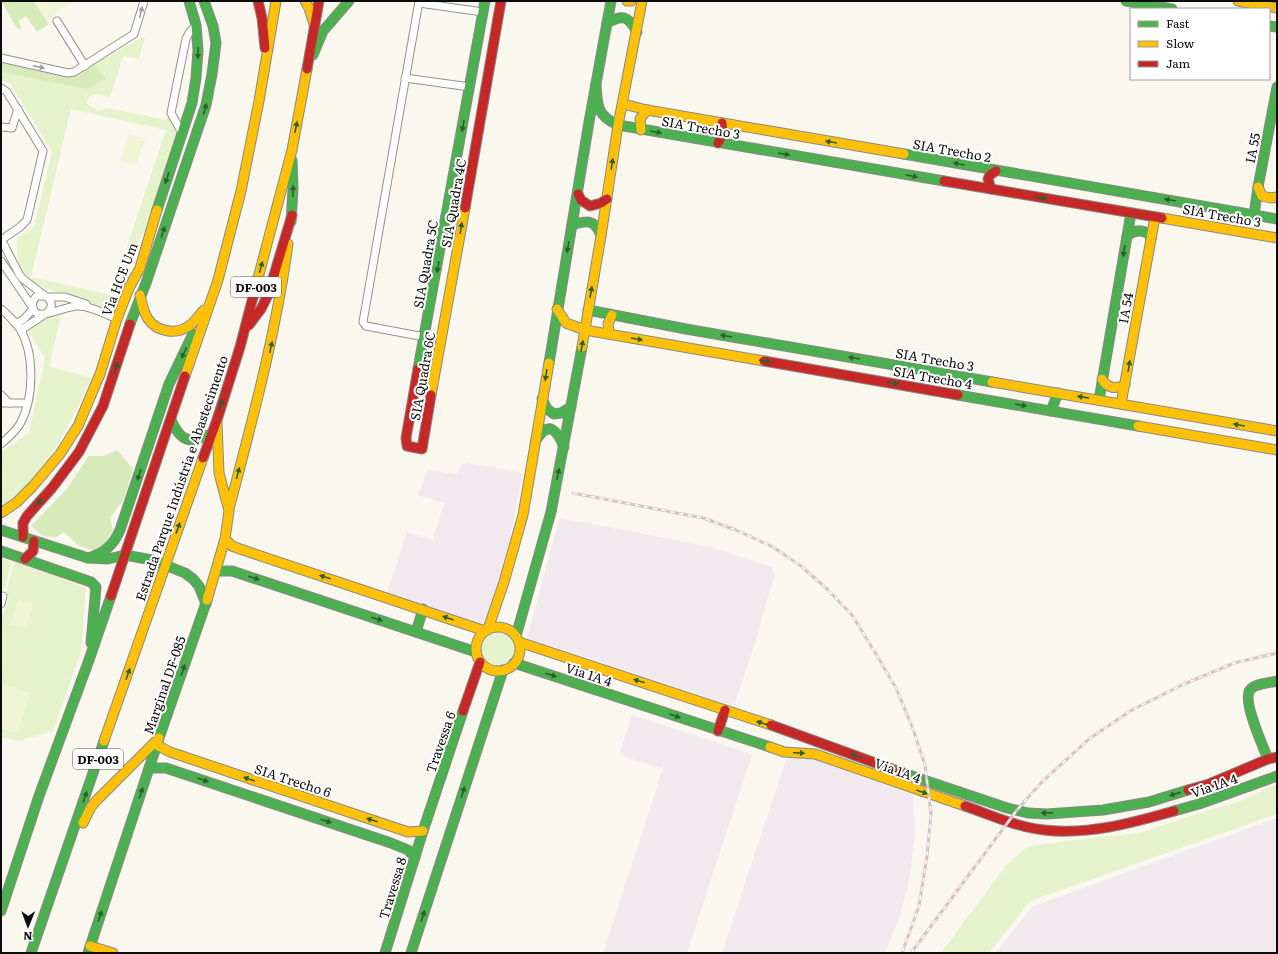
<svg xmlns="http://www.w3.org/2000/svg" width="1278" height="954" viewBox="0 0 1278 954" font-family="Literata,serif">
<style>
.industrial{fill:#f1e9ed}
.green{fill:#e6f2cc;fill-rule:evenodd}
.forest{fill:#d7eab9}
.pitch{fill:#f0f5d6}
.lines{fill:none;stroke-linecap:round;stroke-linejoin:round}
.street-casing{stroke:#93928e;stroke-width:9}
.fast-casing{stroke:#8a8885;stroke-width:11}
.slow-casing{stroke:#8a8885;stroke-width:11}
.jam-casing{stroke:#8a8885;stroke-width:11}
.street{stroke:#fefefd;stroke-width:7}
.fast{stroke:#4caf50;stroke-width:9}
.slow{stroke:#ffc107;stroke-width:9}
.jam{stroke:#c62828;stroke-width:9}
.rail-casing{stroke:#d9c2c4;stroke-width:3}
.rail{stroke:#fff;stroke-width:1.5;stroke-dasharray:4.5;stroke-linecap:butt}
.oneway{fill:#9d9d9d}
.oneway2{fill:#2c5e2e}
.labels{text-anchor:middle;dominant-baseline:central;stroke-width:4;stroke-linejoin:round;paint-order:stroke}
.shield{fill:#fff;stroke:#555;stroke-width:1}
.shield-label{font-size:12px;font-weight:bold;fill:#0c0c0c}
.street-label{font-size:13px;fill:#0c0c0c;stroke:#fff}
</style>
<rect width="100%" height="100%" fill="#faf7ef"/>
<!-- industrial -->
<g class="industrial">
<path d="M 468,463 L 519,472 L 522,475 L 514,519 L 506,556 L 488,620 L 485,623 L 480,624 L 387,593 L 407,532 L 433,540 L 444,503 L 418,495 L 428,470 L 457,474 L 462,465 Z"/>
<path d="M 561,518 L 710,547 L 772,567 L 774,576 L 753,649 L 734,706 L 527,638 L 559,520 Z"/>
<path d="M 632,715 L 752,754 L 687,953 L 603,953 L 663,769 L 619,755 Z"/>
<path d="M 802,755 L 913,795 L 915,831 L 910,876 L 900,916 L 885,953 L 722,953 L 786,760 Z"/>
<path d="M 1277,818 L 1277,953 L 995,953 L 1033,906 Z"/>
</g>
<!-- green -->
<g class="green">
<path d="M 145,36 L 139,59 L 123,56 L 110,97 L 100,94 L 91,95 L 87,100 C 87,109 94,106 98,111 L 108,108 L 166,120 L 168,116 L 175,126 L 177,137 L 146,231 L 138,241 L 130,264 L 130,281 L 116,312 L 32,283 C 16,270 18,258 17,238 L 34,227 L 52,152 L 10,83 L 1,81 L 1,56 L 73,76 ZM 71,109 L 166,130 L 111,295 L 31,277 Z"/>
<path d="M 47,316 L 61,316 L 49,367 L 92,378 C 68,426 47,476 1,506 L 1,452 L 29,433 L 45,358 L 25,327 Z"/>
<path d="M 1,557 L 12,562 L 4,590 L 1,588 Z"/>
<path d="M 14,562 L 51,574 L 86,588 L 81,652 L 53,731 L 19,741 L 1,737 L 1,620 L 9,597 L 5,595 Z"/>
<circle cx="498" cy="648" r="18"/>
<path d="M 1277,784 L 1277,814 L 1030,901 L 989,953 L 941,953 L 1005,867 L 1021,852 L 1030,846 L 1090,838 L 1140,833 L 1212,809 L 1236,803 Z"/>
</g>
<!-- forest -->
<g class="forest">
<path d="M 1,1 L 7,1 L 8,3 L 9,2 L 9,1 L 34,1 L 49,24 L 37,32 L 26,16 L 18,21 L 22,28 L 18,30 Z"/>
<path d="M 1,59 L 73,77 L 95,65 L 106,79 L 86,89 L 6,73 L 1,71 Z"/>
<path d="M 117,450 L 133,469 L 124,499 L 110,518 L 113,531 L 104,544 L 96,551 L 79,546 L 64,532 L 55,538 L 42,535 L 31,526 L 66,490 L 89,456 L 104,456 Z"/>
</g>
<!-- pitch -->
<g class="pitch">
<path d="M 45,1 L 72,1 L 73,2 L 47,19 L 38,5 Z"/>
<path d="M 128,134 L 145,138 L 136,166 L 120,161 Z"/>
<path d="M 18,600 L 33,605 L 26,629 L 11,624 Z"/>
<path d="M 1,684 L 30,693 L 18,733 L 1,728 Z"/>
</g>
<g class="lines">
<!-- street casing -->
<g class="street-casing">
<g id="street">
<path d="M 419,1 L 363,322 L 366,326 L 425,337"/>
<path d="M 419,3 L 483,12"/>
<path d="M 57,21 L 85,66"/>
<path d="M 1,58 L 68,73 L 74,72 L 134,34 L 144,1"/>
<path d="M 405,78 L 470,87"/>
<path d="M 1,88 L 7,92 L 10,97 L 43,151 L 27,220 L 20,227 L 1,240"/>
<path d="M 1,127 L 12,128 L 18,109"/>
<path d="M 182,133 L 171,113 L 186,39 L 189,33 L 196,25"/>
<path d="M 1,239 L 19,274 L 23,279 L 45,296"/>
<path d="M 1,261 L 33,308"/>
<path d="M 48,297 L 65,297 L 86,304"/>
<path d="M 1,309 C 8,315 15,322 20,329 C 35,354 34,399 20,424 C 15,432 8,438 1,444"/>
<path d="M 47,313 C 53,307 53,300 45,296 L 37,296 C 31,301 30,311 39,314 C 45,316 68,306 78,306 C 91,306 105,314 117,319"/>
<path d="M 16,324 L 24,319 L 33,309"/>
<path d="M 21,330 L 45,314"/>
<path d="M 1,395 L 9,403"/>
<path d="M 1,403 L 27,403"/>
<path d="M 1,604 L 3,596"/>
</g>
</g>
<!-- fast casing -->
<g class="fast-casing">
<g id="fast">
<path d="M 1126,1 L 1172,9"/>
<path d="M 607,23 C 623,14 628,16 637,32"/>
<path d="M 1269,26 L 1277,27"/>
<path d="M 313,55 L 323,31 L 349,1"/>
<path d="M 596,84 C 597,105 597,116 618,125 L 944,181"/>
<path d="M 904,154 L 1277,219"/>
<path d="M 157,210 L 192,103 L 196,78 L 198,50 L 196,25 L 189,1"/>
<path d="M 1254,215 L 1258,187 L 1277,87"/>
<path d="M 291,222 L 293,189 L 292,160"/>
<path d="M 572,225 C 587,220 595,219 601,236"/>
<path d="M 1127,236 C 1134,230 1141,229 1149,234 L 1151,239"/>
<path d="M 588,310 L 686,329 L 992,382"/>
<path d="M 130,324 L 146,283 L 206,105 L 212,74 L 216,43 L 213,26 L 204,1"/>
<path d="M 549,363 L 589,122 L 611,1"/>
<path d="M 418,369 L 485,1"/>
<path d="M 958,395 L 1138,426"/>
<path d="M 542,399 L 547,409 L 554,414 L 561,413 L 571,407"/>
<path d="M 1099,400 L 1131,213"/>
<path d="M 1051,411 L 1058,393"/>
<path d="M 171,420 C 181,442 189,444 211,434"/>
<path d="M 536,440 C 549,420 557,430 564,447"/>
<path d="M 1,530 L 88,558 L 108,559 L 125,555 L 152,560 L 185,573 L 193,579 L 199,586 L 206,604"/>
<path d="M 1,551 L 91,582 L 96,587 L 91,643"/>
<path d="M 88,558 C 104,553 113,546 120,530 L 169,384 L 193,334"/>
<path d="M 216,571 L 232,571 L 476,652"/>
<path d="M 416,632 L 423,609"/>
<path d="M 516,636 L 551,512 L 582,347"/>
<path d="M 514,663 L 770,747"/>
<path d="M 1268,759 C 1263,746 1242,701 1250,690 C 1255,683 1270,683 1277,681"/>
<path d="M 149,768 L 166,768 L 391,843 L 408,850 L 415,857"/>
<path d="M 903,773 L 1007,808 L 1028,813 L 1047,814 L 1103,810 L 1149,802 L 1188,790"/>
<path d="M 1174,811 L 1199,804 L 1277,776"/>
<path d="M 1,911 L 39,796 L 89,660 L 111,596"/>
<path d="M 31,953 L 104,741"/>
<path d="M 88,953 L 159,738 L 207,600"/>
<path d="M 385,953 L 423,831 L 463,711"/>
<path d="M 411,953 L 503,670"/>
</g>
</g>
<!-- slow casing -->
<g class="slow-casing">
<g id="slow">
<path d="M 305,1 L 309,8 L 314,24"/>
<path d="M 627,1 L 631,1"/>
<path d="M 1238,1 L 1277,8"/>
<path d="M 623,104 L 647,110 L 904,154"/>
<path d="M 641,130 L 640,119 L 647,110"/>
<path d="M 1258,187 L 1262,196 L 1271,198 L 1277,197"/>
<path d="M 1162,218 L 1277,238"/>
<path d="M 140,295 C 142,303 143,312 148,319 C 157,332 176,335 189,326 C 195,322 199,315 204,310"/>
<path d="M 253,297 L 292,150 L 307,69"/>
<path d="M 557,309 L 566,323 L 585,330 L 764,361"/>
<path d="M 609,334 L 608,324 L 612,315"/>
<path d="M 582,347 L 601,236 L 618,125 L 642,1"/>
<path d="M 185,376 L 218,280 L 241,191 L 259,101 L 276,1"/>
<path d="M 1102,379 C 1107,389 1116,389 1125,385"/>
<path d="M 992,382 L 1277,431"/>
<path d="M 431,395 L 465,208"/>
<path d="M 1121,404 L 1155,217"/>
<path d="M 1138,426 L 1277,450"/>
<path d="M 229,509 C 252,421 276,334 288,244"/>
<path d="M 1,513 L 17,502 L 33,486 L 60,454 L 78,426 L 100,374 L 117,319 L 129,288 L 140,268 L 157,210"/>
<path d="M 225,539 L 232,546 L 240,549 L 485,631"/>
<path d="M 207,600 L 225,539 L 229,511 L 219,473 L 217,423"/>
<circle cx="498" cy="649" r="22"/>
<path d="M 488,629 L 504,582 L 523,515 L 549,363"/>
<path d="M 519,642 L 771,725"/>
<path d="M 104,741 L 203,458"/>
<path d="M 157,745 L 170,752 L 408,832 L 423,831"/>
<path d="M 770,747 L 784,752 L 815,754 L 965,806"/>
<path d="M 83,823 L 91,807 L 97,800 L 159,738"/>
<path d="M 90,946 L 113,953"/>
</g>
</g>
<!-- jam casing -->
<g class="jam-casing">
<g id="jam">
<path d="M 258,1 L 262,18 L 265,48"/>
<path d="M 307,69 L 319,1"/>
<path d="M 718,143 L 723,134 L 722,123"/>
<path d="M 944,181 L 1162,218"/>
<path d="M 991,189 L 988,179 L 990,175 L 996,171"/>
<path d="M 578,194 L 581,200 L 590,206 L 601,203 L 607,199"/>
<path d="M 465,208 L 501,1"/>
<path d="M 249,325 L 261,309 L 268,295 L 292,215"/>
<path d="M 764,361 L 958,395"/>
<path d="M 418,369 L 406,438 L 407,446 L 422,449 L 431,395"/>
<path d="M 203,458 L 217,420 L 240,347 L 253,297"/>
<path d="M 23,537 L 23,523 L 27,516 L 52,488 L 79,452 L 103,406 L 130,324"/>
<path d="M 25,559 L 33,551 L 34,541"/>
<path d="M 111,596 L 185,376"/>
<path d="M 463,711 L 480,662"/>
<path d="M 771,725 L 903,773"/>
<path d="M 718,731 L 725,710"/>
<path d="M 1188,790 L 1209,784 L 1268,759 L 1277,757"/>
<path d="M 965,806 C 990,815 1017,827 1044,830 C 1089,835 1132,823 1174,811"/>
</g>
</g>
<!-- street -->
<use href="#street" class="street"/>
<!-- fast -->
<use href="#fast" class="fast"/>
<!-- slow -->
<use href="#slow" class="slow"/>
<!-- jam -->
<use href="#jam" class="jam"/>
<!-- rail casing -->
<g class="rail-casing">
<g id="rail">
<path d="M 573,493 L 703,518 L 736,530 L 773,547 L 801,566 L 826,588 L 852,615 L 876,654 L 896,688 L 913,729 L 925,765 L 931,814 L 927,856 L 919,906 L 902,953"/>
<path d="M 911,953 L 1017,810 L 1042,782 L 1089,739 L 1132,710 L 1182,685 L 1234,663 L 1277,653"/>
</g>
</g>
<!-- rail -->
<use href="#rail" class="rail"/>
</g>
<!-- one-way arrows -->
<defs><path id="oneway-solid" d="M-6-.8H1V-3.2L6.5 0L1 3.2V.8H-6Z"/></defs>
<g class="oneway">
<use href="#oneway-solid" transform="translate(141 12) rotate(-76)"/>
<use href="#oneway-solid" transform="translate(39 67) rotate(13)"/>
</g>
<g class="oneway2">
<use href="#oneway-solid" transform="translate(198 53) rotate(91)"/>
<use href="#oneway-solid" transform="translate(205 109) rotate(-75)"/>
<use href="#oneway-solid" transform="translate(463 126) rotate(100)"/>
<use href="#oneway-solid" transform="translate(296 127) rotate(-79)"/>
<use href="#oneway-solid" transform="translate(656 132) rotate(10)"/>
<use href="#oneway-solid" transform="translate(831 142) rotate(-170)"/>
<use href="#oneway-solid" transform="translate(784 154) rotate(10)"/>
<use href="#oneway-solid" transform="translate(612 164) rotate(-81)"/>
<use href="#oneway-solid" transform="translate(959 164) rotate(-170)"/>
<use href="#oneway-solid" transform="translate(912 176) rotate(10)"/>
<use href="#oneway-solid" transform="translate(167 178) rotate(108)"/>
<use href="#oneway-solid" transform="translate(293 191) rotate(-88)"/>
<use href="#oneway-solid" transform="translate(1041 198) rotate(10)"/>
<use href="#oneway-solid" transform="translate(1170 200) rotate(-170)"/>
<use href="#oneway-solid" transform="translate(461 228) rotate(-81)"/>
<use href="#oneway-solid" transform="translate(163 232) rotate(-71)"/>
<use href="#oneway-solid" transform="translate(568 247) rotate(100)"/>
<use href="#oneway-solid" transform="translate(1124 251) rotate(100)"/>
<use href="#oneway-solid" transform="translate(261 267) rotate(-75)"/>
<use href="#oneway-solid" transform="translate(438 267) rotate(100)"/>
<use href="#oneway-solid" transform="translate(591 292) rotate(-80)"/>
<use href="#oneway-solid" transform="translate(726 336) rotate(-170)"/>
<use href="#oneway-solid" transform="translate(637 339) rotate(10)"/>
<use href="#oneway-solid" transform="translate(582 346) rotate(-80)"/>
<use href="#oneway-solid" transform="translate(271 347) rotate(-78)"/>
<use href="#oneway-solid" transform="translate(184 353) rotate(115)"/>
<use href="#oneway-solid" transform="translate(854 358) rotate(-170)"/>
<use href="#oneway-solid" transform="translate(765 361) rotate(10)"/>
<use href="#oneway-solid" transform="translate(1129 366) rotate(-81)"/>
<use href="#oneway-solid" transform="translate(116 368) rotate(-73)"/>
<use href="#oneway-solid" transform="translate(546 375) rotate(99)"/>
<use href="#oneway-solid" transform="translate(893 383) rotate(10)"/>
<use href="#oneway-solid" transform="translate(1083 397) rotate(-171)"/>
<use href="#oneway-solid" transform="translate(221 405) rotate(-72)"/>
<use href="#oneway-solid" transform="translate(1021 405) rotate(10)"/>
<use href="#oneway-solid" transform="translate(1239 425) rotate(-170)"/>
<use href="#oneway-solid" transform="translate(238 473) rotate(-76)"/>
<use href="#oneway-solid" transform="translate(558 474) rotate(-79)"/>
<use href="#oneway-solid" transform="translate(139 475) rotate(108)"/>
<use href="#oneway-solid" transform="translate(38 503) rotate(-48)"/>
<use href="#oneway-solid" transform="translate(178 528) rotate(-71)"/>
<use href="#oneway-solid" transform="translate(325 577) rotate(-162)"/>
<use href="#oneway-solid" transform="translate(254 578) rotate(18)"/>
<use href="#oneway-solid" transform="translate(448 618) rotate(-161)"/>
<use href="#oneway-solid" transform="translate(377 619) rotate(18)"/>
<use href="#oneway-solid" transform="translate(183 670) rotate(-71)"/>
<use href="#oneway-solid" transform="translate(128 674) rotate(-71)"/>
<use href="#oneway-solid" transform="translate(551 675) rotate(18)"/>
<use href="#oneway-solid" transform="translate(639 681) rotate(-162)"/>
<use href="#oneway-solid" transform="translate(675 716) rotate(19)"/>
<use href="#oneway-solid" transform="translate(762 723) rotate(-161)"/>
<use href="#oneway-solid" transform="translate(799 753) rotate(3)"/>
<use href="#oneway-solid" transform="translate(856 756) rotate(-160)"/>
<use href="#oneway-solid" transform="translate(249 779) rotate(-161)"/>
<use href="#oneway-solid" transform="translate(203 780) rotate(19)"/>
<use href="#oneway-solid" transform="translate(463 792) rotate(-72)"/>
<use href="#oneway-solid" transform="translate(922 792) rotate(20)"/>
<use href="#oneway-solid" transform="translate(141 793) rotate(-72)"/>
<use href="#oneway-solid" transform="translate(1175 794) rotate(162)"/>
<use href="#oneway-solid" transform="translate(85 797) rotate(-71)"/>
<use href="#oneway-solid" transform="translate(1047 813) rotate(179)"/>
<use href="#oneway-solid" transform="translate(372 820) rotate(-162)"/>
<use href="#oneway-solid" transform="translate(326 821) rotate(18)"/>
<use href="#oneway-solid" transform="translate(100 916) rotate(-72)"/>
<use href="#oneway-solid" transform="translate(423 916) rotate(-72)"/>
</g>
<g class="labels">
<!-- shield labels -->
<g class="shield">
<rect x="231" y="277" width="50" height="20" rx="3"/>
<rect x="73" y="749" width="50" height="20" rx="3"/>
</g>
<g class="shield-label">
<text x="256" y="287">DF-003</text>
<text x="98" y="759">DF-003</text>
</g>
<!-- street labels -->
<g class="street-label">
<text transform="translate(701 127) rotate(10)">SIA Trecho 3</text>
<text transform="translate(1252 148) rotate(-79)">IA 55</text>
<text transform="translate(952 150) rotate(10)">SIA Trecho 2</text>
<text transform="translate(453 203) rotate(-80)">SIA Quadra 4C</text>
<text transform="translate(1222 215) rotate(10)">SIA Trecho 3</text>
<text transform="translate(425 264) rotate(-80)">SIA Quadra 5C</text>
<text transform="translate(119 279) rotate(-69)">Via HCE Um</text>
<text transform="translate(1125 308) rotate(-80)">IA 54</text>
<text transform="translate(935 359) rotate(10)">SIA Trecho 3</text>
<text transform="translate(422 376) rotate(-80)">SIA Quadra 6C</text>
<text transform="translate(933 377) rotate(10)">SIA Trecho 4</text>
<text transform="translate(181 478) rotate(-71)">Estrada Parque Indústria e Abastecimento</text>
<text transform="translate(589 674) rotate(18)">Via 1A 4</text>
<text transform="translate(164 685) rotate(-71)">Marginal DF-085</text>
<text transform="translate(440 742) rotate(-71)">Travessa 6</text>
<text transform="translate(898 770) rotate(20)">Via 1A 4</text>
<text transform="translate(293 780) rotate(18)">SIA Trecho 6</text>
<text transform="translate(1214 785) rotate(-19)">Via 1A 4</text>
<text transform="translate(392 888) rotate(-73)">Travessa 8</text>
</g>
</g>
<!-- border -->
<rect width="1278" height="954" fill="none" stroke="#0c0c0c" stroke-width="4"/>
<!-- legend -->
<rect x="1130" y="8" width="140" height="72" fill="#ffffff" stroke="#9e9e9e"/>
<rect x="1138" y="21" width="20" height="6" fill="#4caf50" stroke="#9e9e9e"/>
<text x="1166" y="28" font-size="12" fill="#0c0c0c">Fast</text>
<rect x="1138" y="41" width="20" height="6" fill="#ffc107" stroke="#9e9e9e"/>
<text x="1166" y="48" font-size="12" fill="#0c0c0c">Slow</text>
<rect x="1138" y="61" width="20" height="6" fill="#c62828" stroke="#9e9e9e"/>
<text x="1166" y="68" font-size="12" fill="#0c0c0c">Jam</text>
<!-- north arrow -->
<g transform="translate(28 926) rotate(181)" stroke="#ffffff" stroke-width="3" paint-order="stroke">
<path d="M0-3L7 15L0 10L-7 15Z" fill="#0c0c0c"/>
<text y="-6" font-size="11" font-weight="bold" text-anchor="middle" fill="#0c0c0c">N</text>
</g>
</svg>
